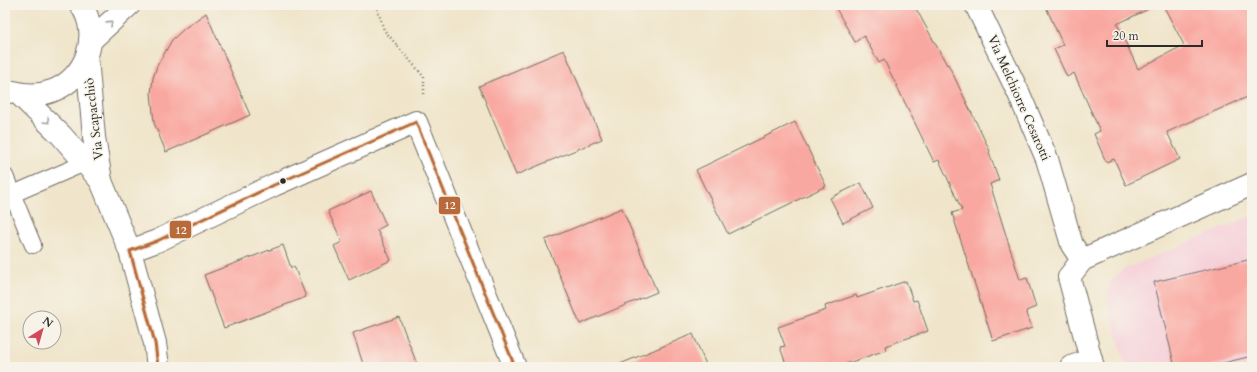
<svg xmlns="http://www.w3.org/2000/svg" width="1257" height="372" viewBox="0 0 1257 372" font-family="Cardo,serif">
<style>
.built{fill:#f6cfd9}
.building{fill:#f9a8a1}
.lines{fill:none;stroke-linecap:round;stroke-linejoin:round}
.service-casing{stroke:#706c63;stroke-width:18}
.minor-casing{stroke:#706c63;stroke-width:24}
.tertiary-casing{stroke:#706c63;stroke-width:24}
.path{stroke:#706c63;stroke-width:2.5;stroke-dasharray:1 3;stroke-linecap:butt}
.service{stroke:#fff;stroke-width:16}
.minor{stroke:#fff;stroke-width:22}
.tertiary{stroke:#fff;stroke-width:22}
.bus-1-casing{stroke:#f7f3e8;stroke-width:6}
.bus-1{stroke:#b86a3a;stroke-width:3}
.oneway{stroke:#a0a0a0}
.bus-dot{fill:#2b2b2b;stroke:#f7f3e8;stroke-width:1.5}
.labels{text-anchor:middle;dominant-baseline:central;stroke-width:3;stroke-linejoin:round;paint-order:stroke}
.street-label{font-size:13px;fill:#2b2b2b;stroke:#f7f3e8}
.line-badge{stroke:#f7f3e8;stroke-width:1.5}
.badge-label{font-size:11px;text-anchor:middle;font-weight:bold;fill:#fff}
</style>
<rect width="100%" height="100%" fill="#f7f3e8"/>
<filter id="ink" filterUnits="userSpaceOnUse"><feTurbulence type="fractalNoise" baseFrequency=".025" numOctaves="2"/><feDisplacementMap in="SourceGraphic" scale="8" xChannelSelector="R" yChannelSelector="G"/><feConvolveMatrix kernelMatrix="1 2 1 2 8 2 1 2 1" color-interpolation-filters="sRGB"/></filter>
<filter id="wash" filterUnits="userSpaceOnUse"><feTurbulence type="fractalNoise" baseFrequency=".012" numOctaves="4" result="noise"/><feDisplacementMap in="SourceGraphic" scale="16" xChannelSelector="R" yChannelSelector="G"/><feGaussianBlur stdDeviation="0.9" result="paint"/><feColorMatrix in="noise" values="0 0 0 0 0 0 0 0 0 0 0 0 0 0 0 0 0 1.4 0 .05"/><feComposite in="paint" operator="in"/></filter>
<g filter="url(#wash)">
<rect width="100%" height="100%" fill="#f0e5ca"/>
<!-- built -->
<path class="built" d="M 1252,216 L 1252,367 L 1126,367 L 1108,301 L 1109,289 L 1112,279 L 1124,269 Z"/>
<g id="blocks">
<!-- building -->
<g class="building">
<path d="M 834,5 L 914,5 L 947,65 L 948,64 L 990,151 L 989,152 L 999,180 L 990,184 L 1020,280 L 1027,278 L 1036,307 L 1026,311 L 1032,328 L 993,341 L 952,213 L 962,210 L 939,160 L 934,162 L 884,60 L 879,63 L 864,36 L 855,42 Z"/>
<path d="M 1045,5 L 1157,5 L 1117,24 L 1138,69 L 1184,45 L 1163,5 L 1252,5 L 1252,95 L 1167,132 L 1180,159 L 1126,185 L 1114,159 L 1106,162 L 1094,134 L 1100,131 L 1074,73 L 1067,77 L 1054,49 L 1063,45 Z"/>
<path d="M 206,13 L 250,115 L 166,152 L 154,123 L 151,93 L 153,78 L 157,66 L 172,40 L 185,28 Z"/>
<path d="M 564,50 L 602,139 L 516,175 L 479,86 Z"/>
<path d="M 795,122 L 826,186 L 728,234 L 696,170 Z"/>
<path d="M 861,183 L 873,208 L 843,223 L 830,198 Z"/>
<path d="M 371,191 L 386,225 L 377,230 L 391,260 L 349,280 L 334,246 L 342,242 L 328,211 Z"/>
<path d="M 622,208 L 657,292 L 580,324 L 545,240 Z"/>
<path d="M 283,245 L 291,268 L 294,266 L 306,297 L 224,328 L 204,275 Z"/>
<path d="M 1252,259 L 1252,356 L 1207,367 L 1175,367 L 1154,282 Z"/>
<path d="M 906,281 L 913,301 L 917,300 L 928,331 L 885,346 L 886,350 L 837,367 L 787,367 L 780,347 L 785,346 L 778,327 L 826,310 L 825,306 L 856,295 L 857,298 Z"/>
<path d="M 399,317 L 418,367 L 364,367 L 353,333 Z"/>
<path d="M 693,334 L 707,367 L 615,367 L 615,366 Z"/>
</g>
</g>
</g>
<g filter="url(#ink)">
<use href="#blocks" fill-opacity="0" stroke="#706c63" stroke-width="1"/>
<g class="lines">
<!-- service casing -->
<g class="service-casing">
<g id="service">
<path d="M 5,176 L 33,245"/>
<path d="M 13,194 L 94,159"/>
</g>
</g>
<!-- minor casing -->
<g class="minor-casing">
<g id="minor">
<path d="M 976,5 L 1019,94 L 1047,159 L 1072,245 L 1082,260"/>
<path d="M 130,251 L 157,241 L 274,185 L 416,122 L 515,367"/>
<path d="M 1071,367 L 1091,360"/>
<path d="M 1093,367 L 1069,277 L 1082,260 L 1252,184"/>
</g>
</g>
<!-- tertiary casing -->
<g class="tertiary-casing">
<g id="tertiary">
<path d="M 90,41 L 129,5"/>
<path d="M 87,58 L 94,137 L 101,181"/>
<path d="M 13,92 C 25,95 39,96 52,91 C 86,79 102,35 81,5"/>
<path d="M 19,94 L 61,135 L 101,181 L 130,251 L 155,343 L 158,367"/>
</g>
</g>
<!-- path -->
<path class="path" d="M 376,5 L 384,30 L 424,77 L 424,95"/>
<!-- service -->
<use href="#service" class="service"/>
<!-- minor -->
<use href="#minor" class="minor"/>
<!-- tertiary -->
<use href="#tertiary" class="tertiary"/>
<!-- bus-1 casing -->
<g class="bus-1-casing">
<path id="bus-1" d="M 158,367 L 155,343 L 130,251 L 157,241 L 274,185 L 416,122 L 515,367"/>
</g>
<!-- bus-1 -->
<use href="#bus-1" class="bus-1"/>
</g>
<!-- one-way arrows -->
<defs><path id="oneway-chevron" d="M-2-3.5L2.5 0L-2 3.5" fill="none" stroke-width="1.6" stroke-linecap="round" stroke-linejoin="round"/></defs>
<g class="oneway">
<use href="#oneway-chevron" transform="translate(110 23) rotate(-44)"/>
<use href="#oneway-chevron" transform="translate(47 121) rotate(45)"/>
</g>
</g>
<!-- markers -->
<circle class="bus-dot" cx="283" cy="181" r="3.5"/>
<g class="labels">
<!-- street labels -->
<g class="street-label">
<text transform="translate(1019 98) rotate(66)">Via Melchiorre Cesarotti</text>
<text transform="translate(94 119) rotate(-97)">Via Scapacchiò</text>
</g>
</g>
<g class="line-badge">
<rect x="438" y="196" width="23" height="19" rx="4" fill="#b86a3a"/>
<rect x="169" y="220" width="23" height="19" rx="4" fill="#b86a3a"/>
</g>
<g class="badge-label">
<text x="450" y="209">12</text>
<text x="181" y="234">12</text>
</g>
<!-- margin -->
<rect width="1257" height="372" fill="none" stroke="#f7f3e8" stroke-width="20"/>
<!-- north arrow -->
<g transform="translate(42 330) rotate(37)"><circle r="19" fill="#f7f3e8" stroke="#a5a39c"/>
<path d="M0-3L7 15L0 10L-7 15Z" fill="#d1495b"/>
<text y="-6" font-size="11" font-weight="bold" text-anchor="middle" fill="#2b2b2b">N</text>
</g>
<!-- scale -->
<path d="M1107 40v6h95v-6" fill="none" stroke="#2b2b2b" stroke-width="2"/>
<text x="1113" y="40" font-size="12" fill="#2b2b2b" stroke="#f7f3e8" stroke-width="3" paint-order="stroke">20 m</text>
</svg>
